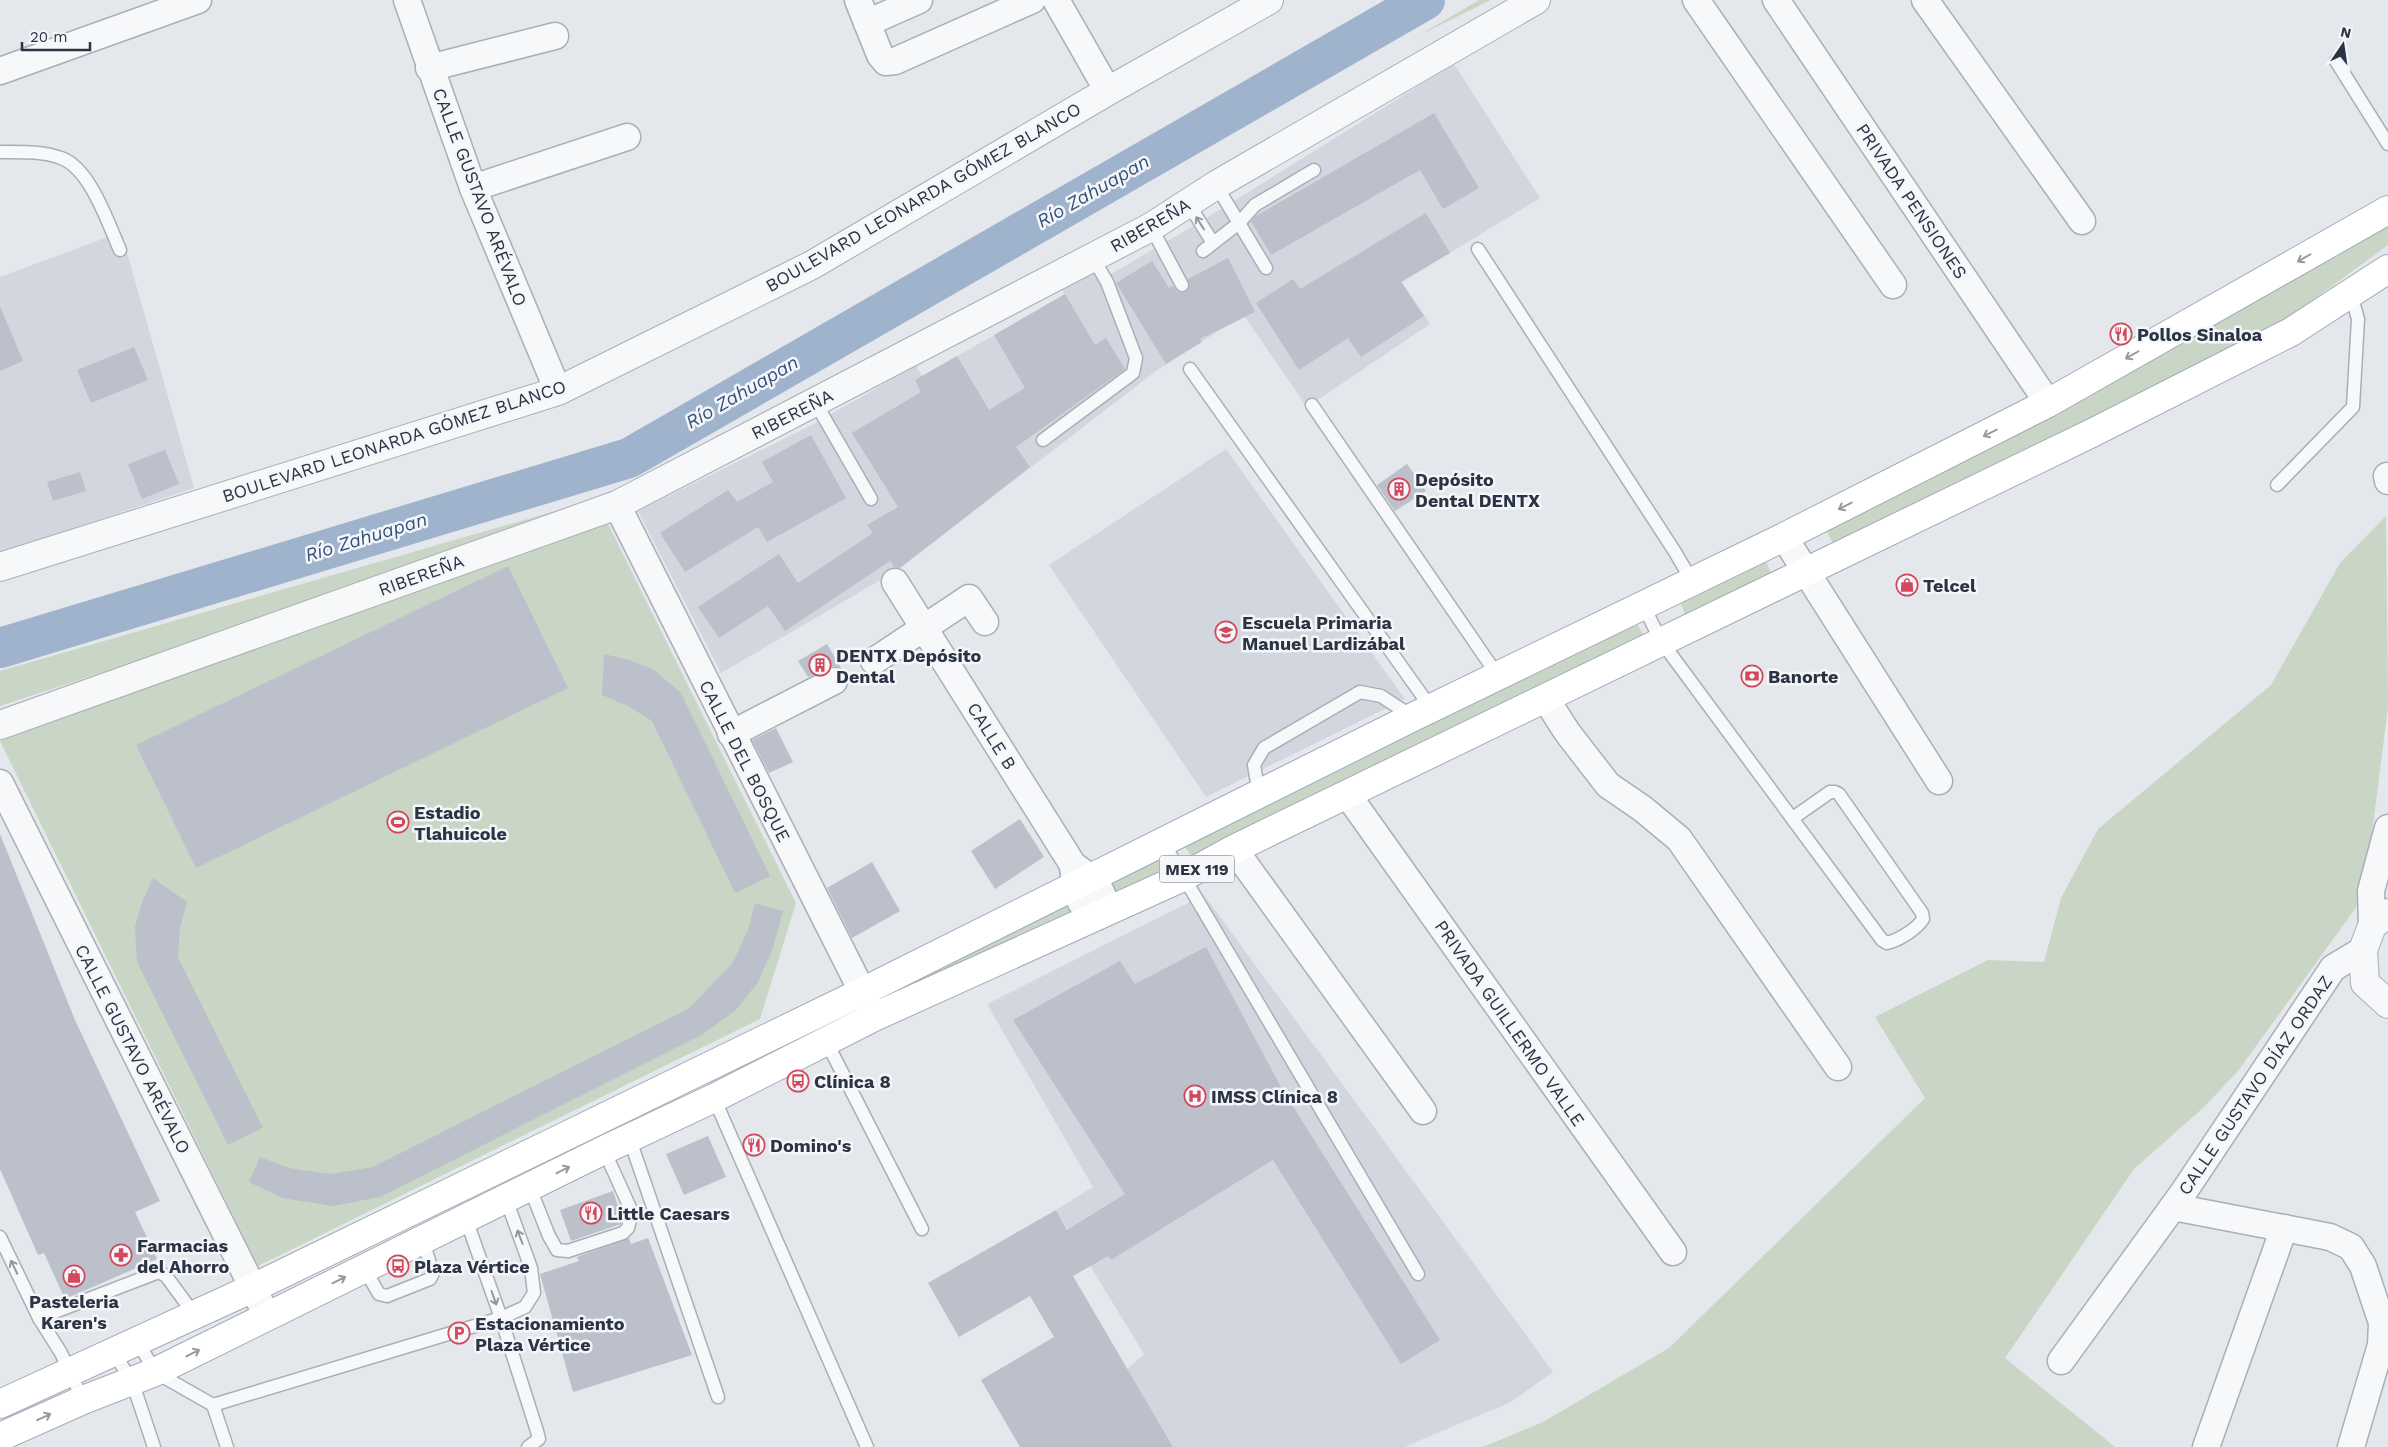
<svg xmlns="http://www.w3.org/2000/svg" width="2388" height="1447" viewBox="0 0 2388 1447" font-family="'Work Sans',sans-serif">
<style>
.built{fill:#d2d6de}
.green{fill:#c9d6c5}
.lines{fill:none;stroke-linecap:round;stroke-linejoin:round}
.stream{stroke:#9fb4cc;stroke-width:7}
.river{stroke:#9fb4cc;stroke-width:40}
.building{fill:#bbc0ca}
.service-casing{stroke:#a9aeb7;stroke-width:15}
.minor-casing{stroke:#a9aeb7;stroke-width:29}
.tertiary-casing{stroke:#a9aeb7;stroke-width:30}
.primary-casing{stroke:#a3abb8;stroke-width:30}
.service{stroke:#f7f8fa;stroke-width:12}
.minor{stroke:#f7f8fa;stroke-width:26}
.tertiary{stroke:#f7f8fa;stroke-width:28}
.primary{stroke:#fff;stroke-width:28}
.oneway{stroke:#9196a0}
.oneway2{stroke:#959aa2}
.labels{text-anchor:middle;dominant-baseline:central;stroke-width:5;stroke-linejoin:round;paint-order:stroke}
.shield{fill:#f4f6f9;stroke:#676e7b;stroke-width:1}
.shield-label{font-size:16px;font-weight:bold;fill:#2b3445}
.street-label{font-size:18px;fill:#2b3445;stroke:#f4f6f9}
.poi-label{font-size:18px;font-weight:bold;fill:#2b3445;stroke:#f4f6f9;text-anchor:start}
.water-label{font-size:19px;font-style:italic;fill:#34527a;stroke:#f4f6f9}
</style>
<rect width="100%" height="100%" fill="#e4e7ec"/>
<!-- built -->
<g class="built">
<path d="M 1454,64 L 1540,198 L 1402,282 L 1430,324 L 1307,407 L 1245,317 L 1220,330 L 1156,371 L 896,571 L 721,673 L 638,511 L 808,427 L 916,366 L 922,376 L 1065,295 L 1060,286 L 1093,267 L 1101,280 L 1200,222 Z"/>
<path d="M 121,232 L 194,488 L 0,553 L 0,277 Z"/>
<path d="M 1226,449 L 1405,699 L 1206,797 L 1049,565 Z"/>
<path d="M 1204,895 L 1553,1372 L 1511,1402 L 1404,1447 L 1173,1447 L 1127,1369 L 1144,1354 L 1056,1210 L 1093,1187 L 987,1004 Z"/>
</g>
<!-- green -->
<g class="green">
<path d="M 1479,0 L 1491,0 L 1418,36 Z"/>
<path d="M 2388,218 L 2388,245 L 2298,311 L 2127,410 L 1835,548 L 1824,526 Z"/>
<path d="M 590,501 L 403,574 L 0,706 L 0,671 Z"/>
<path d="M 2386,516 L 2388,707 L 2370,849 L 2357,906 L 2238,1071 L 2204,1107 L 2134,1169 L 2005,1358 L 2115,1447 L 1483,1447 L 1543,1422 L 1669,1348 L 1925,1098 L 1875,1017 L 1988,960 L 2044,962 L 2061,898 L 2098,829 L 2271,685 L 2340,563 Z"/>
<path d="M 607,522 L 796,903 L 760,1019 L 258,1266 L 0,741 Z"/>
<path d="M 1763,554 L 1772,576 L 1687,622 L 1680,600 Z"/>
<path d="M 1634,619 L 1650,646 L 1195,862 L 1181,841 Z"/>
<path d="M 1155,853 L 1166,875 L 1120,897 L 1107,875 Z"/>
<path d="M 1063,897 L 1074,917 L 895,1003 L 886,987 Z"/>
</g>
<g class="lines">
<!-- stream -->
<path class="stream" d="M 1405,12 L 1406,0"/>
<!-- river -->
<path class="river" d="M 0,648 L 629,458 L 1425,0"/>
</g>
<!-- building -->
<g class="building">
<path d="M 1434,113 L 1479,188 L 1443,209 L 1420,170 L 1271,255 L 1251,221 L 1256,216 Z"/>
<path d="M 1426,213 L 1450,253 L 1401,282 L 1424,316 L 1361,357 L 1348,338 L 1299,370 L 1256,303 L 1293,279 L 1300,289 Z"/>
<path d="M 1228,258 L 1255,312 L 1200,339 L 1202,342 L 1166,364 L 1116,283 L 1152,261 L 1169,288 L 1173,286 L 1177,292 L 1182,293 L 1189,289 L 1188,279 Z"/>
<path d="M 1065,294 L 1095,345 L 1106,338 L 1125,369 L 1016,447 L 1030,467 L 900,568 L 894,567 L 890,561 L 785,631 L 768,606 L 719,638 L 698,607 L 779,554 L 798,583 L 873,533 L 867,525 L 898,507 L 852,433 L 921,392 L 915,380 L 957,356 L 989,410 L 1025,388 L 994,335 Z"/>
<path d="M 0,306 L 23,361 L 0,371 Z"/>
<path d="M 134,347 L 148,380 L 91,403 L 77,370 Z"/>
<path d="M 811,435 L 846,498 L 767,542 L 758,527 L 685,572 L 660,533 L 728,490 L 737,502 L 773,482 L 762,462 Z"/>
<path d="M 165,450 L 179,484 L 142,499 L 128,464 Z"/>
<path d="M 1407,464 L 1426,491 L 1395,511 L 1377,485 Z"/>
<path d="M 80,472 L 86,491 L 53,501 L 47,482 Z"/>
<path d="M 508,566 L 568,688 L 196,868 L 136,745 Z"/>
<path d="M 827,644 L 841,668 L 835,666 L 828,668 L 808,677 L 798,661 Z"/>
<path d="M 604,654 L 630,660 L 654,670 L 681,693 L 770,876 L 735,893 L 652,721 L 628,706 L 602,695 Z"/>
<path d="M 776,728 L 793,762 L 769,773 L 752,740 Z"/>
<path d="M 1020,819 L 1044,857 L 995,889 L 971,851 Z"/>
<path d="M 0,834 L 75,1020 L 160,1201 L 135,1212 L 157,1259 L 65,1299 L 44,1253 L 38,1255 L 0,1169 Z"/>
<path d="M 872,862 L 900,911 L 852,938 L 827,888 Z"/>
<path d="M 153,878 L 187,902 L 180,928 L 178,957 L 263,1128 L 228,1145 L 137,962 L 135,927 L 142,902 Z"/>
<path d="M 755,903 L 783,911 L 773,948 L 758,982 L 736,1010 L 703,1034 L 380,1197 L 333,1206 L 282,1198 L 249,1182 L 260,1157 L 289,1168 L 331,1174 L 373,1167 L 688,1009 L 732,964 L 748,930 Z"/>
<path d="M 1206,947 L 1282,1089 L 1440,1340 L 1401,1364 L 1273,1160 L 1111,1260 L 1108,1256 L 1073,1276 L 1173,1447 L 1020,1447 L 981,1380 L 1054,1337 L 1030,1296 L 959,1337 L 928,1283 L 1056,1210 L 1067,1230 L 1125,1194 L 1013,1020 L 1120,961 L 1135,984 Z"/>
<path d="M 708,1136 L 726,1177 L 684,1195 L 666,1154 Z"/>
<path d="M 613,1191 L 622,1218 L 621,1224 L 571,1241 L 560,1210 Z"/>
<path d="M 629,1238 L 631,1244 L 648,1238 L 692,1355 L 573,1392 L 540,1274 L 579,1261 L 577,1257 Z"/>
</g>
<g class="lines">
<!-- service casing -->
<g class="service-casing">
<g id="service">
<path d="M 2336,61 L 2388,144"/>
<path d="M 0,152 C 20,152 42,151 61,158 C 90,168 108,223 120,250"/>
<path d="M 1216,185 L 1266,268"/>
<path d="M 1188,203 L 1213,243"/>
<path d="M 1151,227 L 1182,285"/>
<path d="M 1478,249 L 1675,552 L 1692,581"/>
<path d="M 1203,251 L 1239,223 L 1255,205 L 1314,170"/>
<path d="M 1190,369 L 1431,708"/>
<path d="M 815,402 L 871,499"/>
<path d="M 1312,405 L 1498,676"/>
<path d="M 1043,440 L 1133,373 L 1136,358 L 1107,282 L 1093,258"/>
<path d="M 2277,485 L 2353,407 L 2358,319 L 2351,294"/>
<path d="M 1643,605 L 1661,641 L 1882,940 L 1887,943 C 1899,940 1917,929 1923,919 L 1922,913 L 1839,794 L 1835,792 L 1830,792 L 1793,818"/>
<path d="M 1259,794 L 1254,765 L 1264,748 L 1360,692 L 1381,696 L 1413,717"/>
<path d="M 1163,842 L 1418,1274"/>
<path d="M 826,1041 L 922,1229"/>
<path d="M 714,1098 L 867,1447"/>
<path d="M 629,1137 L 718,1397"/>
<path d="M 530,1188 L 549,1236 L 557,1250 L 568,1251 L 623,1233 L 628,1228 L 632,1212 L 604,1150"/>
<path d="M 466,1219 L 501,1318 L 537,1431 L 539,1439 L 528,1447"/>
<path d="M 0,1237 L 39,1318 L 61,1353 L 83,1400"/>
<path d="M 364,1268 L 379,1294 L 387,1296 L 430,1279 L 433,1273 L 423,1241"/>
<path d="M 39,1318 L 159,1272 L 166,1276 L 194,1314"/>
<path d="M 137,1340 L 155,1372 L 213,1405 L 227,1447"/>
<path d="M 113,1352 L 132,1381 L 154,1447"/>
<path d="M 213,1405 L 501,1318 L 525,1307 L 534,1293 L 531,1268 L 506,1199"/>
</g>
</g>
<!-- minor casing -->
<g class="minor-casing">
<g id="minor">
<path d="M 407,0 L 473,188 L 558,391"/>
<path d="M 858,0 L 880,55 L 886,62 L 895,61 L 1032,0"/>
<path d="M 1056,0 L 1108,91"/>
<path d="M 1696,0 L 1893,285"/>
<path d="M 1776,0 L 2048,403"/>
<path d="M 1925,0 L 2082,221"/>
<path d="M 867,23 L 919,0"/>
<path d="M 429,68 L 555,36"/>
<path d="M 0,71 L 198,0"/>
<path d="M 473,188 L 627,137"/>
<path d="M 2387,476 L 2388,481"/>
<path d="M 617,505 L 872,1011"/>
<path d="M 1784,537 L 1939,781"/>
<path d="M 895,582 L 1073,865 C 1092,878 1105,888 1106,912"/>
<path d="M 874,661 L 969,598 L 985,622"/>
<path d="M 1546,699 L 1567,732 L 1608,785 L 1643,809 L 1679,839 L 1838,1067"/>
<path d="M 731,734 L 834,681"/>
<path d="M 0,783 L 267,1316"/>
<path d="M 1347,794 L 1673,1252"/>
<path d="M 1234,849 L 1423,1111"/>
<path d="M 1073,866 C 1075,888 1075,904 1096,917"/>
<path d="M 2372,926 L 2371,891 L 2388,828"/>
<path d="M 2173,1207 L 2330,1237 L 2351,1247 L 2363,1266 L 2382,1323 L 2381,1345 L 2351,1447"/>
<path d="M 2061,1361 L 2183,1193 L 2333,968 L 2363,950"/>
<path d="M 2206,1447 L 2284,1228"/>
</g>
</g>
<!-- tertiary casing -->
<g class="tertiary-casing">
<g id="tertiary">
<path d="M 0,567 L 558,391 L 812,265 L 1108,91 L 1269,0"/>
<path d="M 0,725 L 617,505 L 1151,227 L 1216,185 L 1536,0"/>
<path d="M 2388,913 L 2372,926 L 2363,950 L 2365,983 L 2388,1004"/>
</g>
</g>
<!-- primary casing -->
<g class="primary-casing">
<g id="primary">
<path d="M 0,1404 L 253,1288 L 862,992 L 1413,717 L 1784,537 L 2048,403 L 2388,210"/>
<path d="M 0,1437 L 83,1400 L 155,1372 L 604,1150 L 714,1098 L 874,1017 L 1183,877 L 1234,849 L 2092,433 L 2291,332 L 2388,269"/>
</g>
</g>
<!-- service -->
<use href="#service" class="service"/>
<!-- minor -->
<use href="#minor" class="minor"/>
<!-- tertiary -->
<use href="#tertiary" class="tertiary"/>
<!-- primary -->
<use href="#primary" class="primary"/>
</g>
<!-- one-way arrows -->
<defs><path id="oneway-shaft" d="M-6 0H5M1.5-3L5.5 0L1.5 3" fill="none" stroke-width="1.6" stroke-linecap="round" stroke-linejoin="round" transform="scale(1.25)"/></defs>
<g class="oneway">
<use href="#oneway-shaft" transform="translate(1200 223) rotate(-122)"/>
<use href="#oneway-shaft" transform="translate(520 1237) rotate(-111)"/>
<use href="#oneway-shaft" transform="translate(14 1267) rotate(-116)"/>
<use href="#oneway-shaft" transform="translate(494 1298) rotate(70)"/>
</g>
<g class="oneway2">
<use href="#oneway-shaft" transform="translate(2304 258) rotate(150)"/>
<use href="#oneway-shaft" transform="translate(2132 355) rotate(150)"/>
<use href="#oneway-shaft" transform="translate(1990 433) rotate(153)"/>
<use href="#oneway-shaft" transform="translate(1845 506) rotate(153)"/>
<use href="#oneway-shaft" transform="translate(563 1170) rotate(-27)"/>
<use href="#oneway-shaft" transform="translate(339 1280) rotate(-26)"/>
<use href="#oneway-shaft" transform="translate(193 1353) rotate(-27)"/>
<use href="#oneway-shaft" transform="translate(44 1417) rotate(-25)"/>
</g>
<!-- icons -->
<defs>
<g id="restaurant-ring" transform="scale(1.125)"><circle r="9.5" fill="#f4f6f9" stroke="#d1495b" stroke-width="1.5"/><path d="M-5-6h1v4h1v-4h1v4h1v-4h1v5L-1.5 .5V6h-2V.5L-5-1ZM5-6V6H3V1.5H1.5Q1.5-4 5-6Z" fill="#d1495b"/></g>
<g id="building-ring" transform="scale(1.125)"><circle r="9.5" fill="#f4f6f9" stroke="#d1495b" stroke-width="1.5"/><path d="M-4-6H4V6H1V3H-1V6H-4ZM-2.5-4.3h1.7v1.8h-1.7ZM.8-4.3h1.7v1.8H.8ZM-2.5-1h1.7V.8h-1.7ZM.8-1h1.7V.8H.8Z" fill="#d1495b"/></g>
<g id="shop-ring" transform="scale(1.125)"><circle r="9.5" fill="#f4f6f9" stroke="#d1495b" stroke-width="1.5"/><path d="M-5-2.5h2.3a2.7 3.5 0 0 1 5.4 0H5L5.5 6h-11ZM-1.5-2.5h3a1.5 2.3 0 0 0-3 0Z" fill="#d1495b"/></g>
<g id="school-ring" transform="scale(1.125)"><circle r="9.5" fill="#f4f6f9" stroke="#d1495b" stroke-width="1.5"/><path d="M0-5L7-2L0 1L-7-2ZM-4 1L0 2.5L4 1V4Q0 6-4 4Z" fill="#d1495b"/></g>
<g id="bank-ring" transform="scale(1.125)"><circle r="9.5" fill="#f4f6f9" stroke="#d1495b" stroke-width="1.5"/><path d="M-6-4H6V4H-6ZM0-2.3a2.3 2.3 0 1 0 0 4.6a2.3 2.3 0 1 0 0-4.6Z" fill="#d1495b"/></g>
<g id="stadium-ring" transform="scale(1.125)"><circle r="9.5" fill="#f4f6f9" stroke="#d1495b" stroke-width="1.5"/><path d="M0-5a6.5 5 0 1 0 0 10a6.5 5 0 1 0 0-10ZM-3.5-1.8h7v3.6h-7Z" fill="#d1495b"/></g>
<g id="bus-ring" transform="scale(1.125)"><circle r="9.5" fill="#f4f6f9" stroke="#d1495b" stroke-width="1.5"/><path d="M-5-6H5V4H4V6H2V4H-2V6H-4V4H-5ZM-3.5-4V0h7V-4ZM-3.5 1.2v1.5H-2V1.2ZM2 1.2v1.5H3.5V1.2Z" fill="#d1495b"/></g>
<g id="hospital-ring" transform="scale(1.125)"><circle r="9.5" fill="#f4f6f9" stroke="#d1495b" stroke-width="1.5"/><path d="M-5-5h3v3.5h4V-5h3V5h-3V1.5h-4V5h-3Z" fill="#d1495b"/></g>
<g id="pharmacy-ring" transform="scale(1.125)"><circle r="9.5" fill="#f4f6f9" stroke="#d1495b" stroke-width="1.5"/><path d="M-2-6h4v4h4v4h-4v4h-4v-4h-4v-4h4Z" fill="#d1495b"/></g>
<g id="parking-ring" transform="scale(1.125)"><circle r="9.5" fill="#f4f6f9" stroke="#d1495b" stroke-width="1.5"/><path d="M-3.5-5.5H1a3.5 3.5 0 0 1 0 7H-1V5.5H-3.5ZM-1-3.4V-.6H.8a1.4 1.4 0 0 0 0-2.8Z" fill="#d1495b"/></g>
</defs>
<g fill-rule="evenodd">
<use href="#restaurant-ring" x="2121" y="334"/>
<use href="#building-ring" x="1399" y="489"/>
<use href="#shop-ring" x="1907" y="585"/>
<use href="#school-ring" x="1226" y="632"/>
<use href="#building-ring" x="820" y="665"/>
<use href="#bank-ring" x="1752" y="676"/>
<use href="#stadium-ring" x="398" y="822"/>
<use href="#bus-ring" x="798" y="1081"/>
<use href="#hospital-ring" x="1195" y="1096"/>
<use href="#restaurant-ring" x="754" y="1145"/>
<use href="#restaurant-ring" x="591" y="1213"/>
<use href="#pharmacy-ring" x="121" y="1255"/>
<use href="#bus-ring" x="398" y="1266"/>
<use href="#shop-ring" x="74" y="1276"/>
<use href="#parking-ring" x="459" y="1333"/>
</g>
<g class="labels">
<!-- shield labels -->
<rect class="shield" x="1159.5" y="855.5" width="75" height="27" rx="4"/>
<g class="shield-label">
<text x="1197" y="869">MEX 119</text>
</g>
<!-- street labels -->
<g class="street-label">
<text transform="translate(480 197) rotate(69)">CALLE GUSTAVO ARÉVALO</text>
<text transform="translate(923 197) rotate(-30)">BOULEVARD LEONARDA GÓMEZ BLANCO</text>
<text transform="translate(1912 201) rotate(56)">PRIVADA PENSIONES</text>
<text transform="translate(1150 225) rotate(-30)">RIBEREÑA</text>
<text transform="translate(792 414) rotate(-27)">RIBEREÑA</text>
<text transform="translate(394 441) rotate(-18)">BOULEVARD LEONARDA GÓMEZ BLANCO</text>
<text transform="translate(421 575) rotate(-20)">RIBEREÑA</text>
<text transform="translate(992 736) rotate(58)">CALLE B</text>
<text transform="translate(745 761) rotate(63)">CALLE DEL BOSQUE</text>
<text transform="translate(1510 1023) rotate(55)">PRIVADA GUILLERMO VALLE</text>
<text transform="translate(133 1049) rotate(63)">CALLE GUSTAVO ARÉVALO</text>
<text transform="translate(2255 1085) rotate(-56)">CALLE GUSTAVO DÍAZ ORDAZ</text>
</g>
<!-- poi labels -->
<g class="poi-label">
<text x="2137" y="334">Pollos Sinaloa</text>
<text x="1415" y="479">Depósito<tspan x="1415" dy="21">Dental DENTX</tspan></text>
<text x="1923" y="585">Telcel</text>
<text x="1242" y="622">Escuela Primaria<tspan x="1242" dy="21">Manuel Lardizábal</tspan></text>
<text x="836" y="655">DENTX Depósito<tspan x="836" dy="21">Dental</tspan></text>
<text x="1768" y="676">Banorte</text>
<text x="414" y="812">Estadio<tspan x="414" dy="21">Tlahuicole</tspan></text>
<text x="814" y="1081">Clínica 8</text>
<text x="1211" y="1096">IMSS Clínica 8</text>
<text x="770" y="1145">Domino's</text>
<text x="607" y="1213">Little Caesars</text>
<text x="137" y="1245">Farmacias<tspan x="137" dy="21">del Ahorro</tspan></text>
<text x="414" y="1266">Plaza Vértice</text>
<text x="74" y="1301" text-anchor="middle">Pasteleria<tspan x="74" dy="21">Karen's</tspan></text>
<text x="475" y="1323">Estacionamiento<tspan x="475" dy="21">Plaza Vértice</tspan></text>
</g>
<!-- water labels -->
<g class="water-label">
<text transform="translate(1093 191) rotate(-30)">Río Zahuapan</text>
<text transform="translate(742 392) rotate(-30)">Río Zahuapan</text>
<text transform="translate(366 537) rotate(-17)">Río Zahuapan</text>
</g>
</g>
<!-- north arrow -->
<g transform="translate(2343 45) rotate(13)" stroke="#f4f6f9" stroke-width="4" paint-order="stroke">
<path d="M0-4L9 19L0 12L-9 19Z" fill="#2b3445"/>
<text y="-8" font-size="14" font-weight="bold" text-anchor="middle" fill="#2b3445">N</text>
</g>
<!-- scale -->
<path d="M22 42v8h68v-8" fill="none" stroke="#2b3445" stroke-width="2.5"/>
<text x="30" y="42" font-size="15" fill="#2b3445" stroke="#f4f6f9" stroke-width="4" paint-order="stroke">20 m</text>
</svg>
